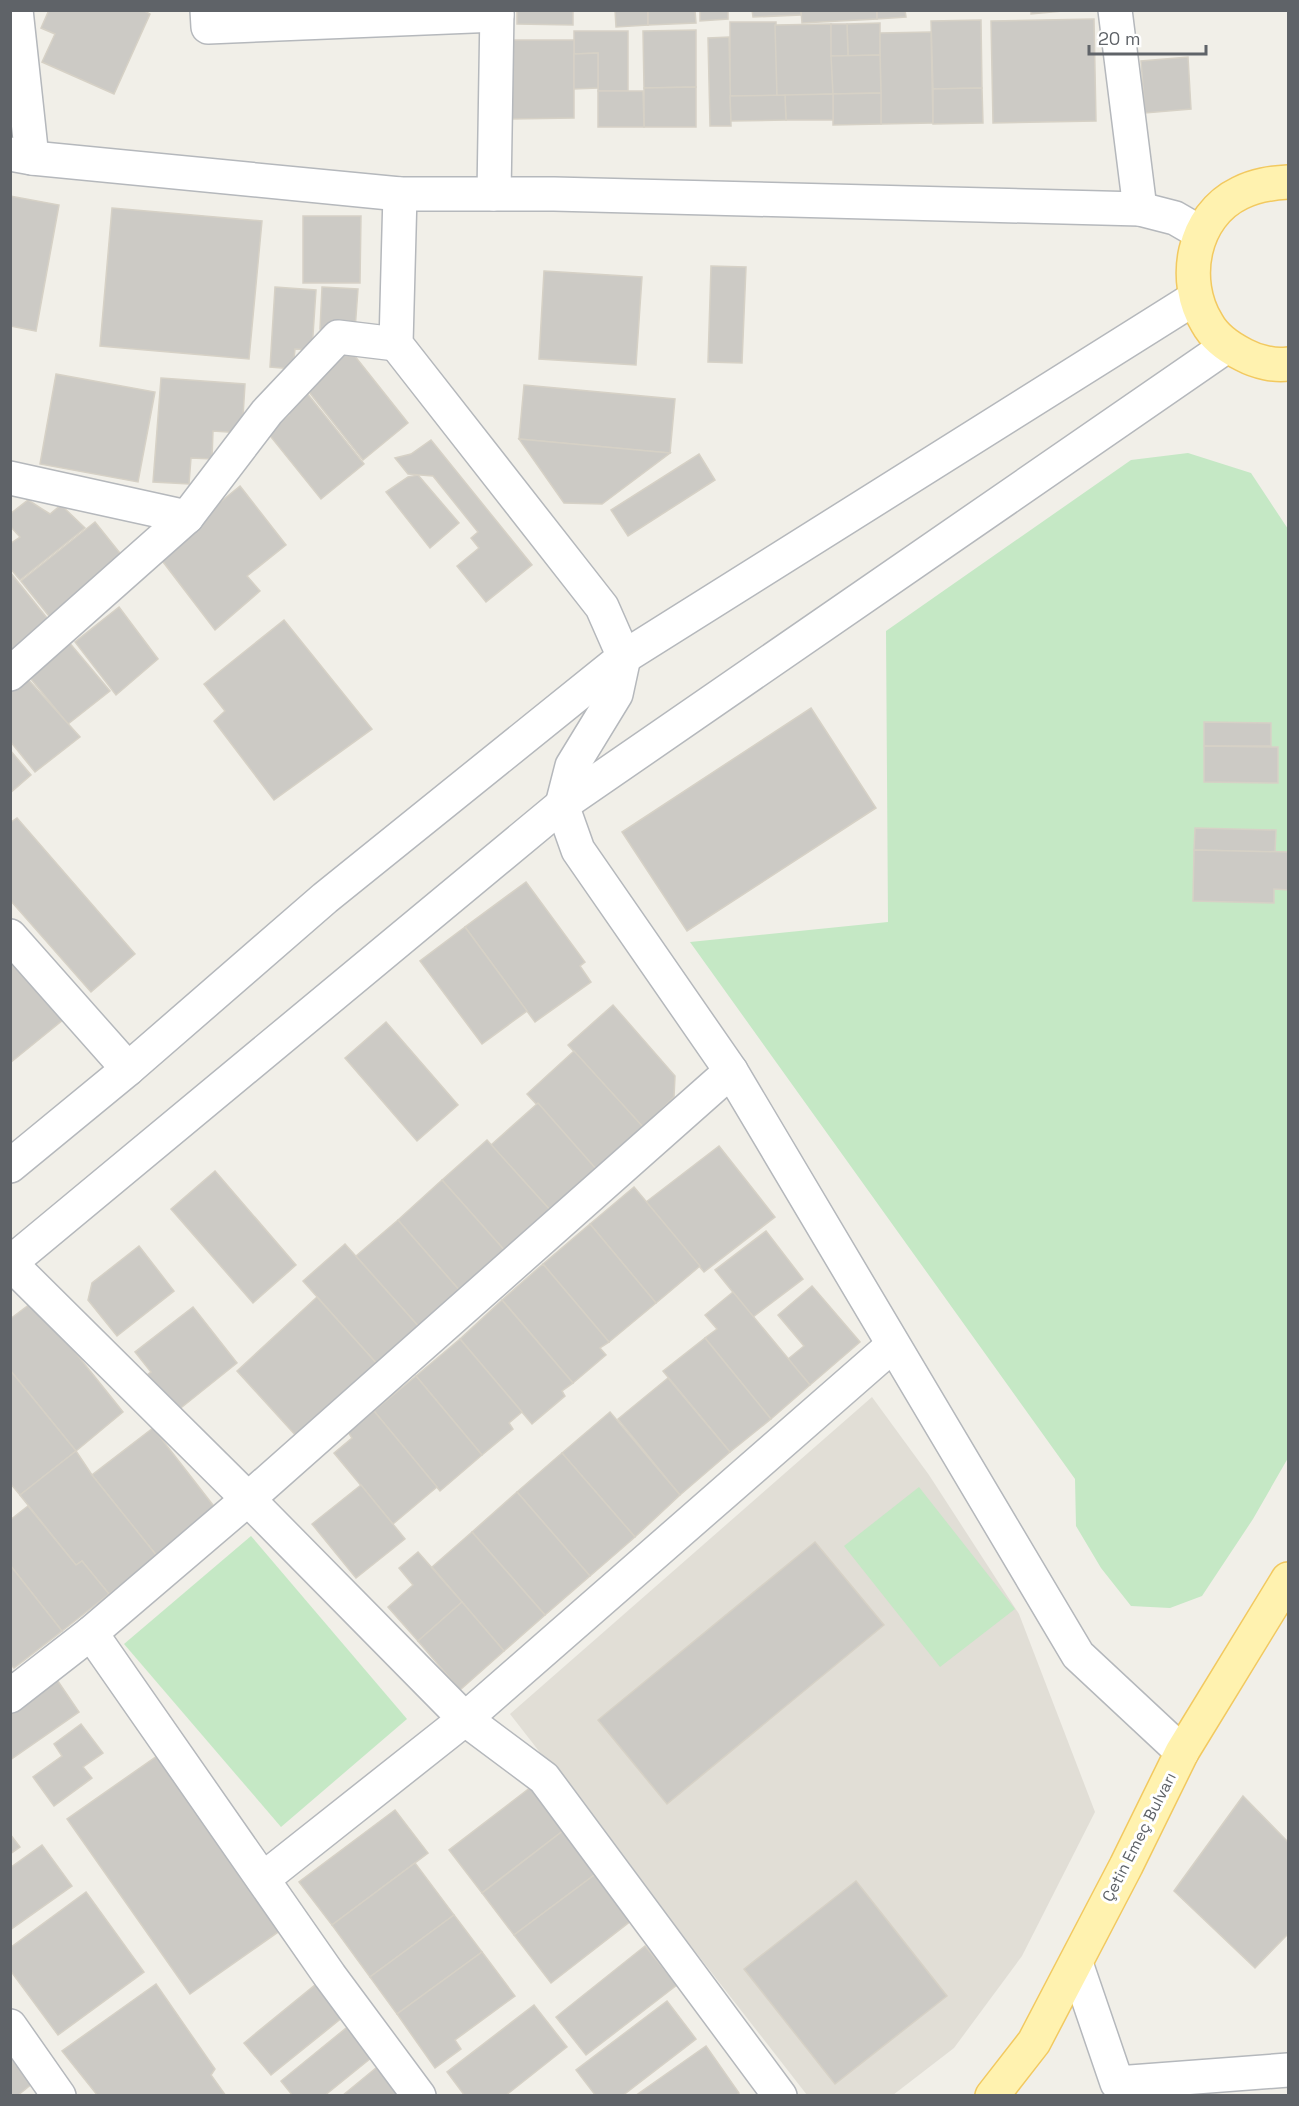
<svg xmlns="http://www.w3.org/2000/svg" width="1299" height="2106" viewBox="0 0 1299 2106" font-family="'Space Grotesk',sans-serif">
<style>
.education{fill:#e1ded6}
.green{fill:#c5e8c5}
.building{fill:#cccac5;stroke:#d6d1c6;stroke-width:1.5}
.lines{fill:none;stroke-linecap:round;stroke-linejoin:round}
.minor-casing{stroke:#b5b8bc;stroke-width:36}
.major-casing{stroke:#f2c960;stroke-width:36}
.minor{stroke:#fff;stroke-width:33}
.major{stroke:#fff2af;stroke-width:33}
.labels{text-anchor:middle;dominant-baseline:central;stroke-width:6;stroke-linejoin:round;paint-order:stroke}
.street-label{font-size:16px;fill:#5f6368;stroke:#fff}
</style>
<rect width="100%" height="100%" fill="#f1efe8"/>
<!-- education -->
<path class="education" d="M 872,1397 L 929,1475 L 1019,1614 L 1095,1812 L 1022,1956 L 954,2048 L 893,2095 L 807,2095 L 510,1714 Z"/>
<!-- green -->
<g class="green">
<path d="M 1188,453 L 1251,473 L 1288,529 L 1288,1458 L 1253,1519 L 1202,1596 L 1170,1608 L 1131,1606 L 1101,1568 L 1076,1526 L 1075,1479 L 690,942 L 888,922 L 886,631 L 1131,460 Z"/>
<path d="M 919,1487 L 1015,1609 L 940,1667 L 844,1546 Z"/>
<path d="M 251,1536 L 407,1719 L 281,1827 L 124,1644 Z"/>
</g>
<!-- building -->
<g class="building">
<path d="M 49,10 L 143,10 L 150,14 L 114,94 L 42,62 L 55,34 L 41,28 Z"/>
<path d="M 517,10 L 573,10 L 573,25 L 517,24 Z"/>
<path d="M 615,10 L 648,10 L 648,25 L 616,27 Z"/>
<path d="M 648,10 L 695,10 L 696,23 L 648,25 Z"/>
<path d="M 700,10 L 728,10 L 728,19 L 700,21 Z"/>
<path d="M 752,10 L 801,10 L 801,15 L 753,17 Z"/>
<path d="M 801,10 L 877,10 L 877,19 L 802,23 Z"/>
<path d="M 877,10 L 905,10 L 906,17 L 877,19 Z"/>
<path d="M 1031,10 L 1074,10 L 1031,14 Z"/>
<path d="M 1094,19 L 1096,121 L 993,123 L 991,21 Z"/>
<path d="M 981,20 L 982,88 L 933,89 L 931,21 Z"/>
<path d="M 730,22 L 776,22 L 777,96 L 730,96 Z"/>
<path d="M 880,23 L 880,55 L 848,56 L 847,24 Z"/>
<path d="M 831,24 L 833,94 L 777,96 L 775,25 Z"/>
<path d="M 831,24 L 847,24 L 848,56 L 831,56 Z"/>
<path d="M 696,30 L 696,87 L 644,88 L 643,31 Z"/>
<path d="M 574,31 L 628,31 L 628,91 L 598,91 L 598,53 L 574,54 Z"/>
<path d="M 931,32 L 933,123 L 881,124 L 880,33 Z"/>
<path d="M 729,37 L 731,126 L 710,126 L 708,38 Z"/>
<path d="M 511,40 L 574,40 L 574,118 L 511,119 Z"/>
<path d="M 598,53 L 598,88 L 574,89 L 574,54 Z"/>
<path d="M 880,55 L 881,93 L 833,94 L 831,56 Z"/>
<path d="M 1188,57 L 1191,109 L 1145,113 L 1141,61 Z"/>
<path d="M 696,87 L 696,127 L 644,127 L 644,88 Z"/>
<path d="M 982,88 L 983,123 L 933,124 L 933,89 Z"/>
<path d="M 598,91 L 643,91 L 644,127 L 598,127 Z"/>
<path d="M 881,93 L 881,124 L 833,125 L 833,94 Z"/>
<path d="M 833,94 L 833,120 L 786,120 L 785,95 Z"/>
<path d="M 785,95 L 786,120 L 731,121 L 730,96 Z"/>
<path d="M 10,196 L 59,205 L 36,331 L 10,326 Z"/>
<path d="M 112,208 L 262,221 L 249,359 L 100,346 Z"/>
<path d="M 303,216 L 361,216 L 360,283 L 303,283 Z"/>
<path d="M 711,266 L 746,267 L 742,363 L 708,362 Z"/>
<path d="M 544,271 L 642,277 L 636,365 L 539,359 Z"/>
<path d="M 275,287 L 316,290 L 312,350 L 295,349 L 293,369 L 270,367 Z"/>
<path d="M 322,287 L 358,289 L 355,330 L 320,329 Z"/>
<path d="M 346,345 L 408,423 L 363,460 L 302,383 Z"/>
<path d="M 56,374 L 155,392 L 138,482 L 40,464 Z"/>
<path d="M 161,378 L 245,384 L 242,433 L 213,431 L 212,459 L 191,458 L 189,484 L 153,482 Z"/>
<path d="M 524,385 L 675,399 L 670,453 L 519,439 Z"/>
<path d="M 306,392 L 364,464 L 321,499 L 267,432 L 289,415 L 285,409 Z"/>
<path d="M 519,439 L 670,453 L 602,504 L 564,503 Z"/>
<path d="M 431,440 L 532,565 L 486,602 L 457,566 L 479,548 L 471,538 L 478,532 L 433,476 L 408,474 L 395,458 L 411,454 Z"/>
<path d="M 699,454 L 715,480 L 628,536 L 611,510 Z"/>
<path d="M 418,475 L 459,523 L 430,548 L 386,492 L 408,477 Z"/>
<path d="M 240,486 L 286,545 L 247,576 L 260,591 L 215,630 L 157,554 Z"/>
<path d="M 28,500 L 50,514 L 61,505 L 85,528 L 20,580 L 10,568 L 10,544 L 20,537 L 10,526 L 10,514 Z"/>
<path d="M 95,522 L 127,562 L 53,621 L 21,581 Z"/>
<path d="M 10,572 L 51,623 L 10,655 Z"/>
<path d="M 119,607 L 158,659 L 116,695 L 75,642 Z"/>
<path d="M 284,620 L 372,729 L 274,800 L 214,721 L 225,711 L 204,684 Z"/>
<path d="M 62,634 L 110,691 L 68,724 L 22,668 Z"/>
<path d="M 26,677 L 80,737 L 35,772 L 10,741 L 10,689 Z"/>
<path d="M 811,708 L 876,808 L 687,931 L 622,832 Z"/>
<path d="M 1204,722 L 1271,723 L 1271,746 L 1204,746 Z"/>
<path d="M 1204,746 L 1278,747 L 1278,783 L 1204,782 Z"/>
<path d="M 10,750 L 31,775 L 10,793 Z"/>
<path d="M 17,818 L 135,954 L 91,992 L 10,900 L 10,823 Z"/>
<path d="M 1195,828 L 1276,830 L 1275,852 L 1194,850 Z"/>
<path d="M 1194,850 L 1288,852 L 1288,890 L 1274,889 L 1274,903 L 1193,901 Z"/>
<path d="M 526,882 L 585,962 L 580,966 L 591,982 L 535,1022 L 465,927 Z"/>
<path d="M 465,927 L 527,1011 L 482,1044 L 420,961 Z"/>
<path d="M 10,955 L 69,1015 L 10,1063 Z"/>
<path d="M 613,1005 L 675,1076 L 674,1097 L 643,1127 L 568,1045 Z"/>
<path d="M 386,1022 L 458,1105 L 417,1141 L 345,1058 Z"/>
<path d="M 574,1051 L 643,1127 L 597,1170 L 527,1094 Z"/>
<path d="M 538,1103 L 597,1170 L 551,1211 L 491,1145 Z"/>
<path d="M 487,1140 L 551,1211 L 506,1252 L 442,1180 Z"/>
<path d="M 719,1146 L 775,1217 L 704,1272 L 646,1202 Z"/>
<path d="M 215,1171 L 296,1265 L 253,1303 L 171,1209 Z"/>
<path d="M 442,1180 L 506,1252 L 461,1292 L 398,1220 Z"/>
<path d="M 634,1187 L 700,1266 L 656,1303 L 590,1224 Z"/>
<path d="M 398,1220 L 461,1292 L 420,1328 L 356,1256 Z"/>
<path d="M 590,1224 L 656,1303 L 609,1342 L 543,1264 Z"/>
<path d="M 766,1231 L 803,1279 L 753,1317 L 715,1270 Z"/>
<path d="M 345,1244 L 420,1328 L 378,1365 L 303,1281 Z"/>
<path d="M 139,1246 L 174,1291 L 117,1336 L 88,1300 L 92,1283 Z"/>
<path d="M 543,1264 L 609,1342 L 600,1348 L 606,1355 L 573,1383 L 502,1300 Z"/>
<path d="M 812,1286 L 860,1342 L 810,1385 L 788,1359 L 804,1346 L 778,1315 Z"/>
<path d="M 733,1292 L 810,1385 L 771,1419 L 705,1338 L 717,1329 L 705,1315 Z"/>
<path d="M 317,1297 L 378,1365 L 298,1438 L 237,1371 Z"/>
<path d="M 502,1300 L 573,1383 L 562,1391 L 565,1396 L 532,1424 L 460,1339 Z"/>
<path d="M 34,1301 L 123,1412 L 76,1451 L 10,1370 L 10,1319 Z"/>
<path d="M 193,1307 L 237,1363 L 172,1415 L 143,1378 L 151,1372 L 135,1352 Z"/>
<path d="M 705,1338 L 771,1419 L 730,1452 L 663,1371 Z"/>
<path d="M 460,1339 L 522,1412 L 509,1423 L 513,1429 L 482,1455 L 416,1376 Z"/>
<path d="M 10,1370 L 76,1451 L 20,1495 L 10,1483 Z"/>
<path d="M 416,1376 L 482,1455 L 440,1491 L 374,1411 Z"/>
<path d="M 668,1378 L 730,1452 L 680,1495 L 618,1419 Z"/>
<path d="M 374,1411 L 437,1487 L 393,1524 L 334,1453 L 352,1438 L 348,1432 Z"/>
<path d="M 610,1412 L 680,1495 L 635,1537 L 562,1453 Z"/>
<path d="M 153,1428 L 216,1509 L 157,1556 L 92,1475 Z"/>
<path d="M 76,1451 L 92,1475 L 157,1556 L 109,1594 L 82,1561 L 76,1565 L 20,1495 Z"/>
<path d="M 562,1453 L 635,1537 L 590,1576 L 517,1492 Z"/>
<path d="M 361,1485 L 405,1539 L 356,1578 L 312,1524 Z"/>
<path d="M 517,1492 L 590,1576 L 545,1615 L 472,1532 Z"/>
<path d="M 28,1506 L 76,1565 L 82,1561 L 109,1594 L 62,1631 L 10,1565 L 10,1520 Z"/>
<path d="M 472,1532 L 545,1615 L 504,1651 L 432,1567 Z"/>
<path d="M 815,1542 L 884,1625 L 667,1804 L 598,1720 Z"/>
<path d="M 418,1552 L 462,1602 L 418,1641 L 388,1607 L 413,1585 L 399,1568 Z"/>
<path d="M 10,1565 L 62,1631 L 14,1668 L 10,1664 Z"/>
<path d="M 462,1602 L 504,1651 L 460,1690 L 418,1641 Z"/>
<path d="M 53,1674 L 79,1712 L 10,1760 L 10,1703 Z"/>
<path d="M 81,1724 L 103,1753 L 83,1767 L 92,1778 L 54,1806 L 33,1777 L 62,1756 L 54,1744 Z"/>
<path d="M 157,1756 L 281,1930 L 190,1994 L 67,1819 Z"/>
<path d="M 531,1787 L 564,1830 L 482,1893 L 449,1850 Z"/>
<path d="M 1243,1796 L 1288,1842 L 1288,1934 L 1255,1968 L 1174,1891 Z"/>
<path d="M 395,1810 L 428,1853 L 332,1925 L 299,1882 Z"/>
<path d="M 564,1830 L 597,1873 L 514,1935 L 482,1893 Z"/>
<path d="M 10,1834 L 20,1847 L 10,1854 Z"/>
<path d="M 42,1845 L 72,1886 L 10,1930 L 10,1868 Z"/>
<path d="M 415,1863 L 454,1915 L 370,1977 L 332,1925 Z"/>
<path d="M 597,1873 L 632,1920 L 551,1983 L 514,1935 Z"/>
<path d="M 856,1881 L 947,1996 L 835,2084 L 744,1969 Z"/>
<path d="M 86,1892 L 144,1972 L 58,2035 L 10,1970 L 10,1948 Z"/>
<path d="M 454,1915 L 482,1952 L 397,2014 L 370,1977 Z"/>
<path d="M 645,1946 L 677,1985 L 586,2055 L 556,2017 Z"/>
<path d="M 482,1952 L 515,1996 L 455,2040 L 461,2049 L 435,2068 L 397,2014 Z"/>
<path d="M 321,1980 L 348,2013 L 271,2075 L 244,2043 Z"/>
<path d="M 156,1984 L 215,2069 L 211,2075 L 226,2096 L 98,2096 L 62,2051 Z"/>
<path d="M 667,2001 L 696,2039 L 622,2096 L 596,2096 L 576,2070 Z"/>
<path d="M 534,2005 L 567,2047 L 505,2096 L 465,2096 L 447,2072 Z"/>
<path d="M 356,2020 L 381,2050 L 324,2096 L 293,2096 L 281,2081 Z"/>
<path d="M 10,2044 L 38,2079 L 17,2096 L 10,2096 Z"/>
<path d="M 706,2046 L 739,2093 L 735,2096 L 635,2096 Z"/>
<path d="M 382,2063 L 407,2096 L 342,2096 Z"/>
</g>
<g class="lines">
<!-- minor casing -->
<g class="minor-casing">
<g id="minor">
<path d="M 16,10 L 32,158"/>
<path d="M 207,10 L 208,27 L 497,15"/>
<path d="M 1115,10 L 1140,209"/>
<path d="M 10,154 L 32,158 L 400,194 L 554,194 L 1140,209 L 1175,218 L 1201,233"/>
<path d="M 400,194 L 396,344 L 602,607 L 624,657 L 616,694 L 572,766 L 562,805 L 578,850 L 731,1071 L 1078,1655 L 1182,1752"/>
<path d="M 494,194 L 497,10"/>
<path d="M 10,478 L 187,517"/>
<path d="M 10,674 L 187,517 L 267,412 L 338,337 L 396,344"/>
<path d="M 10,936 L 128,1069"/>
<path d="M 10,1166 L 128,1069 L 325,898 L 624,657 L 1195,298"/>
<path d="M 10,1263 L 562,805 L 1227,346"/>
<path d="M 10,1263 L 248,1499 L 465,1719 L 544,1778 L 780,2096"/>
<path d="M 91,1633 L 330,1976 L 419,2096"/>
<path d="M 10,1696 L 91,1633 L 248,1499 L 731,1071"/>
<path d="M 263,1879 L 465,1719 L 893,1345"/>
<path d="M 1076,1963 L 1117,2083 L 1288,2070"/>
<path d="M 10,2026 L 59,2096"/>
</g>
</g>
<!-- major casing -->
<g class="major-casing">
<g id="major">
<path d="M 1288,182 C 1271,183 1256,185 1240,193 C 1192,216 1181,281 1207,323 C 1215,338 1230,348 1244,355 C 1257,362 1275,366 1288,364"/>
<path d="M 992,2096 L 1034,2042 L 1126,1866 L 1182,1752 L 1288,1579"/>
</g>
</g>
<!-- minor -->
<use href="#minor" class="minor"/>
<!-- major -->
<use href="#major" class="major"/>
</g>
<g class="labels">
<!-- street labels -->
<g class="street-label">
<text transform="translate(1139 1837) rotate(-63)">Çetin Emeç Bulvarı</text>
</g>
</g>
<!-- border -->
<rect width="1299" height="2106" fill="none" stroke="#5f6368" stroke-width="24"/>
<!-- scale -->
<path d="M1089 45v9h117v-9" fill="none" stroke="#5f6368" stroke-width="3"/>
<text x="1098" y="45" font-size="18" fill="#5f6368" stroke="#ffffff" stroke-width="4.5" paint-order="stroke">20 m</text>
</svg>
